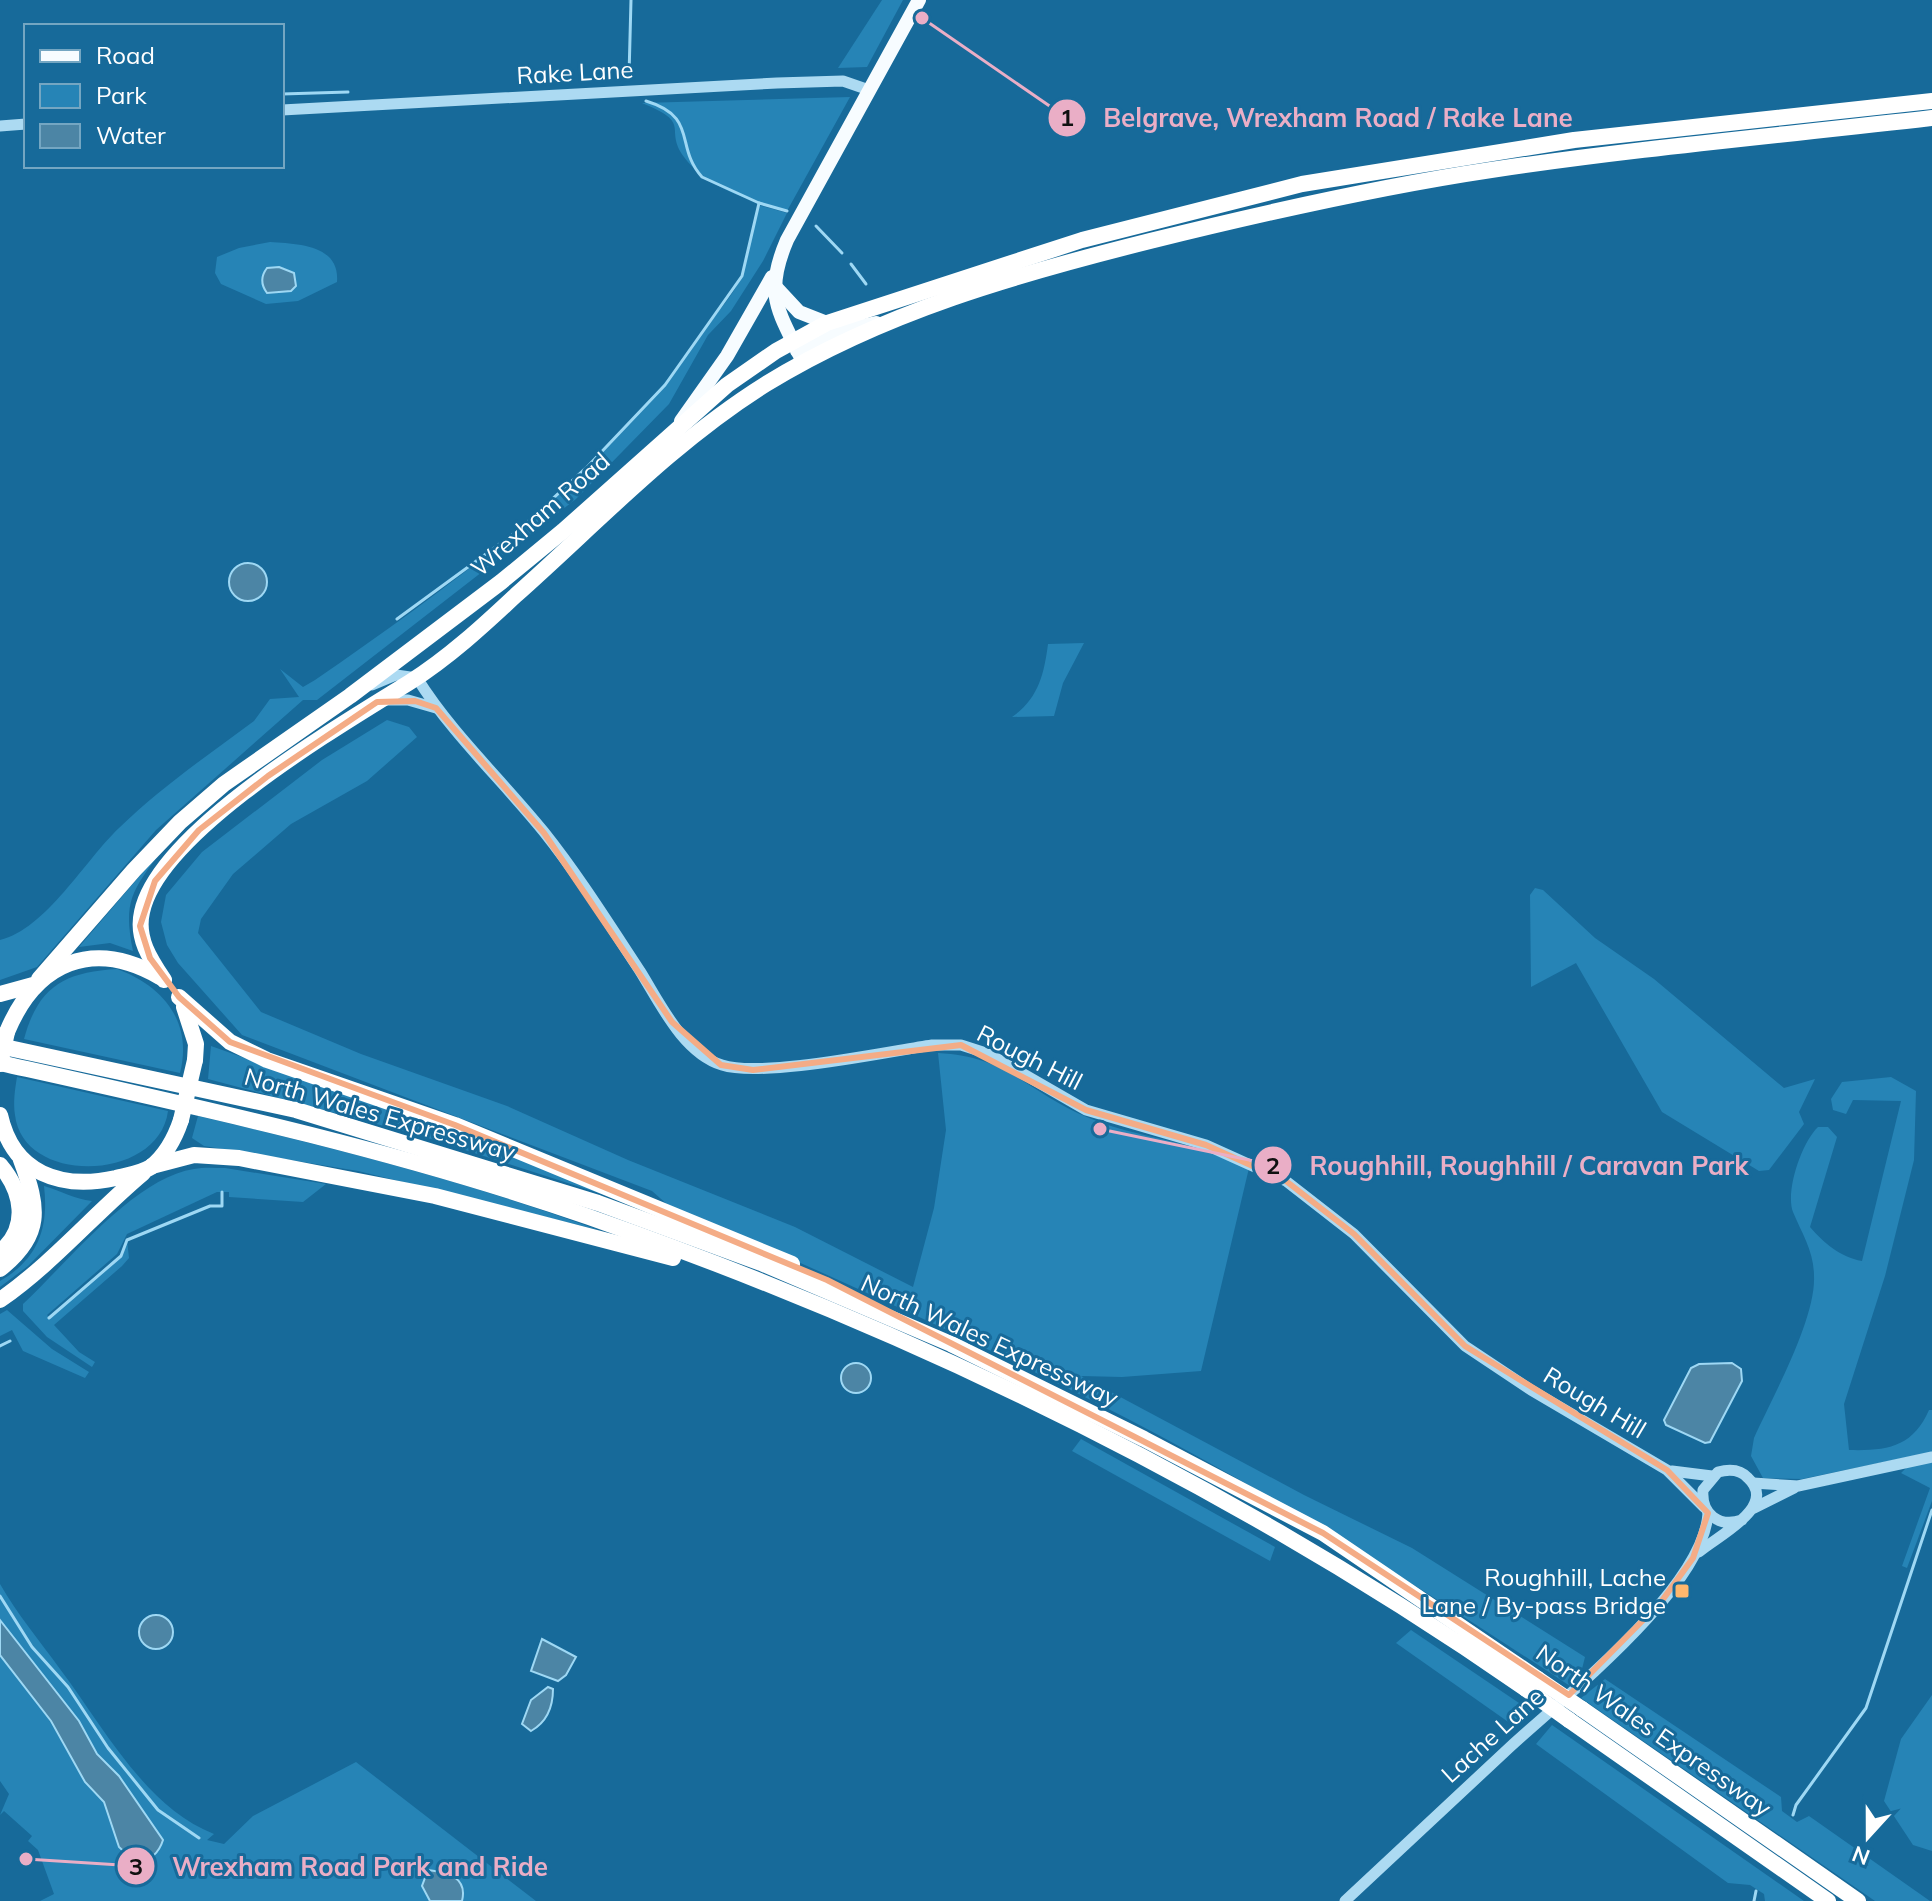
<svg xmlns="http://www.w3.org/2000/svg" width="1932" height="1901" viewBox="0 0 1932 1901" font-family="Mulish,sans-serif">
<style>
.green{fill:#2684b6}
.water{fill:#4c85a5;stroke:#9ed8f4;stroke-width:2}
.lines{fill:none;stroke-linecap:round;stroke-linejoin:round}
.stream{stroke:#9ed8f4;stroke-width:3}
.minor{stroke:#acdaf2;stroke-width:11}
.major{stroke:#f7fcff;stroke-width:14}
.highway{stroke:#fff;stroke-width:16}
.highway-bridge{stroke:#fff;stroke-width:16}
.marked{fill:none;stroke:#f4ac86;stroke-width:6;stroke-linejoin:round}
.poi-dot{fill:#ffb76d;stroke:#176a9a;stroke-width:3}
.labels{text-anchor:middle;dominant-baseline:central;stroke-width:6;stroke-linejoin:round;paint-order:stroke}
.street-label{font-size:24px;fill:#fff;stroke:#176a9a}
.poi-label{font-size:24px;fill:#fff;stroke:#176a9a;text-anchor:end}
.leader{fill:none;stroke:#eaaec6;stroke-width:3}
.callout-dot{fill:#eaaec6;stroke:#176a9a;stroke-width:3}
.mark-label{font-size:24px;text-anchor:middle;font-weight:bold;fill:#111}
.callout-label{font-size:26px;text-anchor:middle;font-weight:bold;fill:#eaaec6;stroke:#176a9a;stroke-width:6;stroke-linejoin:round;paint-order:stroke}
</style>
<rect width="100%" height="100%" fill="#176a9a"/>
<!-- green -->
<g class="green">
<path d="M 882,0 L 903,0 L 867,67 L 838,68 Z"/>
<path d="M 850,97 L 787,211 C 750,200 708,189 684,157 C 663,128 694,124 642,103 Z"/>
<path d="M 758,205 L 787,213 L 763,261 L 731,311 L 708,335 L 669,404 L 576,499 L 317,700 L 303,700 L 156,830 L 37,967 L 0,980 L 0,940 C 46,929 85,860 119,828 C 160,788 208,755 254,721 L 270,699 L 299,697 L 280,669 L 303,687 L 315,680 C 458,581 605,475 704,330 C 716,313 735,294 742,275 C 750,254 753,227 758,205 Z"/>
<path d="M 270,242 C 299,244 340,245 337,282 L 298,301 L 266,304 L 221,284 L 215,273 L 217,257 L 239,248 Z"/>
<path d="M 1084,643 L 1063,683 L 1054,716 L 1012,717 C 1038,699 1044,675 1048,644 Z"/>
<path d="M 387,720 L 409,727 L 417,737 L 367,781 L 291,824 L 233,874 L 201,919 L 198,933 L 261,1012 L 361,1054 L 507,1106 L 628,1160 L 795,1227 L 913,1287 L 934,1208 L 946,1130 L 938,1053 C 1008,1056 1030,1094 1089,1118 C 1120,1131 1152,1136 1185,1145 C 1207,1151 1227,1160 1249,1168 L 1201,1371 L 1122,1377 L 1081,1376 L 1304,1495 L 1412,1548 L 1585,1657 L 1581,1673 L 1570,1686 C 1427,1592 1282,1499 1130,1420 C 978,1342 827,1273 669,1206 L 652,1191 L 242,1035 L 178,963 L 167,945 L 161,922 L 166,895 L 202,852 L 322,760 Z"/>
<path d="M 161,851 C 132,892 123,900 133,951 L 110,943 L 79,947 Z"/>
<path d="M 1535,888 L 1543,890 L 1595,938 L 1654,979 L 1784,1088 L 1815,1079 L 1799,1112 L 1804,1124 L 1769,1170 L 1759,1171 L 1662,1112 L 1576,963 L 1531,987 L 1530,895 Z"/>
<path d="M 117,969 C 163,986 193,1022 180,1073 L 24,1039 C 38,987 64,972 117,969 Z"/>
<path d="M 211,1046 L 498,1148 L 645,1208 L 425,1137 L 208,1079 Z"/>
<path d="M 17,1077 L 168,1111 C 159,1182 23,1186 15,1115 C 13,1102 15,1089 17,1077 Z"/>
<path d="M 1891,1077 L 1916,1091 L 1914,1160 L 1885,1276 L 1844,1404 L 1849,1450 C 1887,1451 1913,1447 1929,1410 L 1932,1410 L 1932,1452 L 1802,1479 L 1763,1478 L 1751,1456 L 1754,1438 C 1772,1398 1816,1319 1814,1276 C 1814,1251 1802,1234 1793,1212 C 1785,1191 1802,1142 1818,1127 L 1828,1127 L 1837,1137 L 1810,1227 C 1824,1243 1840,1257 1862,1261 L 1901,1101 L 1853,1100 L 1846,1114 L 1833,1110 L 1831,1099 L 1842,1082 Z"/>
<path d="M 198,1116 C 334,1148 468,1182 599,1230 L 358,1171 L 204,1146 L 192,1138 Z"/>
<path d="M 225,1168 L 326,1184 L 303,1202 L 229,1197 L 229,1192 L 217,1192 L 127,1234 L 117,1254 L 47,1315 L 50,1318 L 120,1256 L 127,1240 L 129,1258 L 122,1266 L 54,1325 L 79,1352 L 95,1362 L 92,1367 L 47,1337 L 23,1311 L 23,1304 C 67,1263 134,1178 194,1169 C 204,1167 215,1168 225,1168 Z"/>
<path d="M 44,1186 C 62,1191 74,1199 92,1201 L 28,1266 L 0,1287 L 0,1281 C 38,1259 49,1228 44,1186 Z"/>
<path d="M 7,1310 L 52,1349 L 89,1372 L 85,1378 L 23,1351 L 12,1330 L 0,1336 L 0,1314 Z"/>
<path d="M 1081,1439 L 1275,1547 L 1270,1561 L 1072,1451 Z"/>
<path d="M 1932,1462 L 1932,1501 L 1907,1568 L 1902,1566 L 1930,1488 L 1901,1473 L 1908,1466 Z"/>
<path d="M 0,1584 C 17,1614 40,1641 60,1669 C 103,1726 145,1807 214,1834 L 207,1840 L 224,1844 L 253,1816 L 356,1762 L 536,1901 L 40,1901 L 54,1894 L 38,1850 L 28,1841 L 32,1836 L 4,1811 L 0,1815 L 9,1794 L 0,1781 L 0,1655 L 41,1706 L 85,1782 L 104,1802 L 119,1847 L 119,1776 L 97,1754 L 79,1721 L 0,1620 Z"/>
<path d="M 1411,1630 L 1531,1711 L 1514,1726 L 1396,1643 Z"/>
<path d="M 1605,1679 L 1781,1797 L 1782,1811 L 1797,1822 L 1809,1816 L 1930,1901 L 1875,1901 L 1581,1698 Z"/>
<path d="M 1932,1695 L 1932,1851 L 1913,1845 L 1884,1801 L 1901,1739 Z"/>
<path d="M 1552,1725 L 1804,1901 L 1765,1901 L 1764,1894 L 1750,1885 L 1728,1883 L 1536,1744 Z"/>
</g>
<!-- water -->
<g class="water">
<path d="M 279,267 L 294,273 L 296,286 L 291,291 L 267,293 C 261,285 260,277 267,268 Z"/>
<circle cx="248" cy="582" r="19"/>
<circle cx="856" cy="1378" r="15"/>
<path d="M 1732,1363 L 1741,1369 L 1742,1381 L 1710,1442 L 1705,1443 L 1666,1425 L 1664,1420 L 1691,1368 L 1699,1364 Z"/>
<circle cx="156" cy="1632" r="17"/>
<path d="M 0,1620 L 79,1721 L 97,1754 L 119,1776 L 163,1840 C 159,1853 150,1861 136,1863 L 119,1847 L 104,1802 L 85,1782 L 51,1721 L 0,1655 Z"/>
<path d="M 542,1639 L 576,1657 L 566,1675 L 558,1681 L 531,1671 Z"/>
<path d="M 548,1687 L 553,1689 C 553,1708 547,1722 531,1731 L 522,1724 L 531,1700 Z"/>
<path d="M 428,1870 C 447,1872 468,1877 462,1901 L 430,1901 L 422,1886 Z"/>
</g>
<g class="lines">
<!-- stream -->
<g class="stream">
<path d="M 629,76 L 631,0"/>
<path d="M 282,94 L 348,92"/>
<path d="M 646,101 C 699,117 674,146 702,177 L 759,203 L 787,211"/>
<path d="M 816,226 L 842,253"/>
<path d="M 851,264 L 866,284"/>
<path d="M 397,619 L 520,529 L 589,465 L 665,385 L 742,276 L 759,203"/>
<path d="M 49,1318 L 121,1256 L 127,1240 L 210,1206 L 222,1206 L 222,1192"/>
<path d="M 0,1346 L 10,1341"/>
<path d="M 0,1596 L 32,1647 L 68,1687 L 108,1748 L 158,1810 L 199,1838"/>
<path d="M 1793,1815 L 1796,1805 L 1866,1708 L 1932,1510"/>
<path d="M 1754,1901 L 1756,1891"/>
</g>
<!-- minor -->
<g class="minor">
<path d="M 282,110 L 777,83 L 843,81 L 869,90"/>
<path d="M 0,126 L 26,124"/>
<path d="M 372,685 L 396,675 L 417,678 C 452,734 502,780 544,832 C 579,876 609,924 640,971 C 660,1003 683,1053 722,1065 C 762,1078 885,1052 932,1045 L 961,1045 L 989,1054 L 1086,1110 L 1206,1145 L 1286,1181 L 1354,1234 L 1465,1346 L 1531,1390 L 1667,1470 L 1704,1507"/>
<path d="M 386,700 L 408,700 L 436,708"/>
<path d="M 1672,1471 L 1712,1476"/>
<path d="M 1753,1483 L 1798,1486 L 1932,1457"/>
<path d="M 1754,1508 L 1794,1488"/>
<path d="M 1699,1552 C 1717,1536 1779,1507 1748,1478 C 1740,1469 1729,1469 1718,1472 L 1703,1490 C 1701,1514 1719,1528 1742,1520"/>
<path d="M 1345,1901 C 1400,1850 1455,1798 1510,1747 C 1564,1697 1704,1588 1708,1513"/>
</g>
<!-- major -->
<g class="major">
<path d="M 773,284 L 799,312 L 827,323"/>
<path d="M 797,351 L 844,330 L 876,323"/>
<path d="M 803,362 C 779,311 763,296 787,240 L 919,0"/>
<path d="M 681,421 L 727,356 L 772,277"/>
</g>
<!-- highway -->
<g class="highway">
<path d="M 39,979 L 134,870 L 180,822 L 224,784 L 350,696 L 501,582 L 563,531 L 727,385 L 776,351 L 827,323 L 1082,240 L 1302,184 L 1574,140 L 1932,101"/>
<path d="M 164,980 C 150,959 136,938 142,912 C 159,831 341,725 410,682 C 448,658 483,626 516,595 C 597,523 673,442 766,384 C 883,312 1018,274 1150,241 C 1263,213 1377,187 1491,170 C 1638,148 1785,135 1932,118"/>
<path d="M 0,994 L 33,985"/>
<path d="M 179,997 L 230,1042 L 267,1060 L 455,1125 L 792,1264"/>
<path d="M 184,1007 L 196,1044 L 195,1060"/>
<path d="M 7,1032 C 36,962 93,938 160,977"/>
<path d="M 0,1046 L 296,1110 L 598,1203 L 761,1263 L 951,1344 L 1144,1439 L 1323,1533 L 1538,1679"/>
<path d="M 0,1063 C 198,1107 397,1150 589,1217 C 920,1333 1238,1489 1526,1689"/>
<path d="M 0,1115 C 13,1174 61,1190 116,1178 C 127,1175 142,1173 151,1167 C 167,1154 175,1138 181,1120"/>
<path d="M 0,1165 C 22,1191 30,1227 0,1252"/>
<path d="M 152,1166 L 194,1155 L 239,1158 L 435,1196 L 673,1258"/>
<path d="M 0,1269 C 43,1235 39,1208 21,1160"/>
<path d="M 0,1300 C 52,1264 94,1214 143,1173"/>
<path d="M 1582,1709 L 1858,1901"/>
<path d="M 1569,1720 L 1828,1901"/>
</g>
<!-- highway-bridge -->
<g class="highway-bridge">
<path d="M 0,1064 L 7,1032"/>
<path d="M 181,1120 L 195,1060"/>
<path d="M 1538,1679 L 1582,1709"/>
<path d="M 1526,1689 L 1569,1720"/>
</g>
</g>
<!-- marked area -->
<path class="marked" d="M 415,701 L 436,708 L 544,833 L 672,1022 L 721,1065 L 753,1070 L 961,1045 L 1086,1110 L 1206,1145 L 1286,1181 L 1354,1234 L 1465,1346 L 1667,1470 L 1708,1513 L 1693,1558 L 1661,1602 L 1569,1695 L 1323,1533 L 827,1280 L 455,1125 L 230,1042 L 179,997 L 150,958 L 140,926 L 155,881 L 199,830 L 268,776 L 377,702 Z"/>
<!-- markers -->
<rect class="poi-dot" x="1674" y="1583" width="16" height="16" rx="4"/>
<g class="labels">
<!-- street labels -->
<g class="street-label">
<text transform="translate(575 72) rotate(-3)">Rake Lane</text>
<text transform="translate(540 514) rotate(-41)">Wrexham Road</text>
<text transform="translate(1030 1057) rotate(27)">Rough Hill</text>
<text transform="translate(380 1114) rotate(16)">North Wales Expressway</text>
<text transform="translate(990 1340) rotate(25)">North Wales Expressway</text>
<text transform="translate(1595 1402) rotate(31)">Rough Hill</text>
<text transform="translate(1654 1730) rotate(35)">North Wales Expressway</text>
<text transform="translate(1492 1735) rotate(-42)">Lache Lane</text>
</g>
<!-- poi labels -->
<g class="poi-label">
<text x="1666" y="1577">Roughhill, Lache<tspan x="1666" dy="28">Lane / By-pass Bridge</tspan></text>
</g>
</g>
<!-- callouts -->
<path class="leader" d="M922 18L1067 118M1100 1129L1273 1165M26 1859L136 1866"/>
<g class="callout-dot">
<circle cx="922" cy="18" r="8"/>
<circle cx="1100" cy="1129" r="8"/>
<circle cx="26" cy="1859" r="8"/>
<circle cx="1067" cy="118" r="20"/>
<circle cx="1273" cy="1165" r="20"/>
<circle cx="136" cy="1866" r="20"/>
</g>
<g class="mark-label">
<text x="1067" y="126">1</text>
<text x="1273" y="1174">2</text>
<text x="136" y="1875">3</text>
</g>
<g class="callout-label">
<text x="1338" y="127">Belgrave, Wrexham Road / Rake Lane</text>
<text x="1529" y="1175">Roughhill, Roughhill / Caravan Park</text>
<text x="360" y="1876">Wrexham Road Park and Ride</text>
</g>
<!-- legend -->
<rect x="24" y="24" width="260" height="144" fill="#176a9a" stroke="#74a6c2" stroke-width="2"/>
<rect x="40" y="50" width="40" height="12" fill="#f7fcff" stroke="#74a6c2" stroke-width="2"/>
<text x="96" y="64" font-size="24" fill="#ffffff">Road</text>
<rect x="40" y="84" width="40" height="24" fill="#2684b6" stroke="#74a6c2" stroke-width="2"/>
<text x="96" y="104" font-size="24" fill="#ffffff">Park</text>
<rect x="40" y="124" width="40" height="24" fill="#4c85a5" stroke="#74a6c2" stroke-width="2"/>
<text x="96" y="144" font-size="24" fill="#ffffff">Water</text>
<!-- north arrow -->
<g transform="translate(1868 1837) rotate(201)" stroke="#176a9a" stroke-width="6" paint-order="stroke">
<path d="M0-6L14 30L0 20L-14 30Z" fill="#ffffff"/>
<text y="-12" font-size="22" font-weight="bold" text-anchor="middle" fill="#ffffff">N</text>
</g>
</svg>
